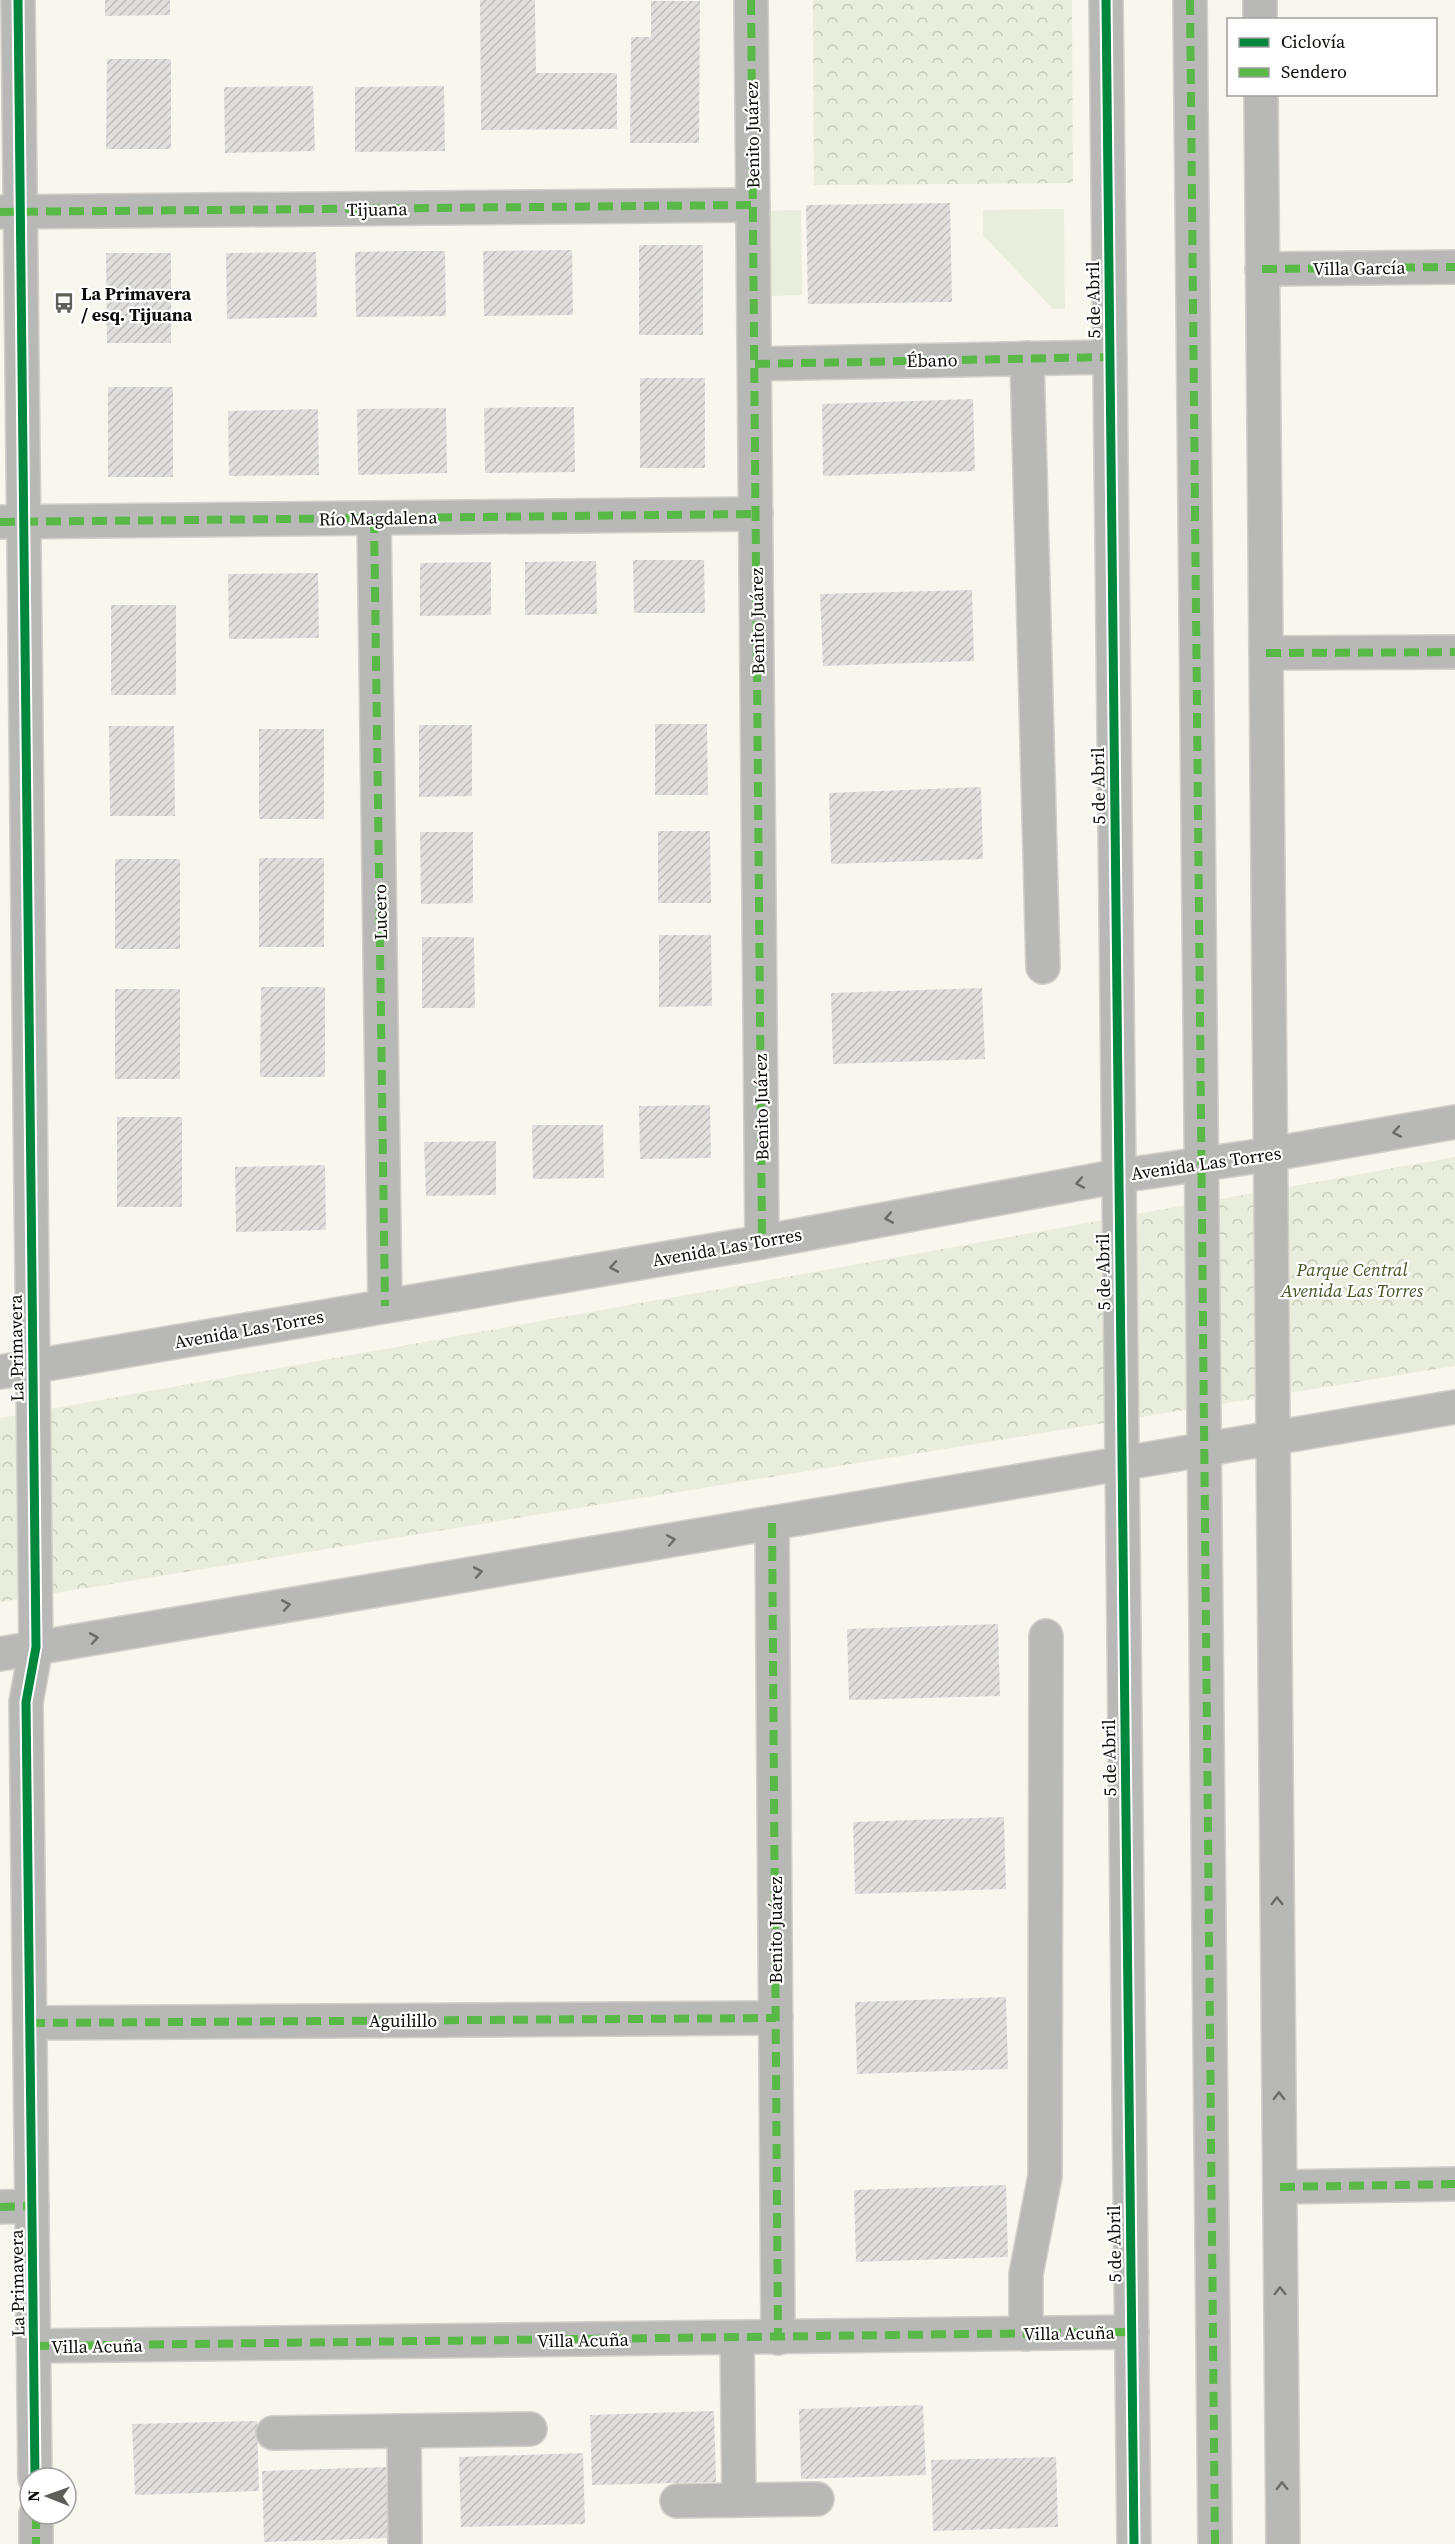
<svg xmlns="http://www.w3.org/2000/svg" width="1455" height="2544" viewBox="0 0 1455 2544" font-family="'Source Serif 4',serif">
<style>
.grass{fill:#e8eedb}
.park{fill:url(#park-crowns)}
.building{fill:url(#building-hatch)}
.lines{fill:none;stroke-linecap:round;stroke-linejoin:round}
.minor-casing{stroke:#d3d0ca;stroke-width:36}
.minor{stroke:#b8b9b7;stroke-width:33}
.quiet{stroke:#58b947;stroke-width:8;stroke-dasharray:15 8;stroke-linecap:butt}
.cycleway-casing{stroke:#fff;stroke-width:13}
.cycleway{stroke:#00873e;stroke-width:9}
.oneway{stroke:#6c6b68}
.labels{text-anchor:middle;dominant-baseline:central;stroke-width:4.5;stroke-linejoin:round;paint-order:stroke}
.street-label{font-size:18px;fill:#0e0c08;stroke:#fff}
.poi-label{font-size:18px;font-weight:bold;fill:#0e0c08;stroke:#fff;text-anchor:start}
.park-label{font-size:18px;font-style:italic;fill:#425626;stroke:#fff}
</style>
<defs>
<pattern id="park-crowns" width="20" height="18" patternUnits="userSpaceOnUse" patternTransform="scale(1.5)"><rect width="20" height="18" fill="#e8eedb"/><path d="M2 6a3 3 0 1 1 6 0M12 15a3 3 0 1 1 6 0" fill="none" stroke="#c6cbba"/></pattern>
<pattern id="building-hatch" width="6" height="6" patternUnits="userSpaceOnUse" patternTransform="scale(1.5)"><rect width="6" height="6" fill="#e1dfde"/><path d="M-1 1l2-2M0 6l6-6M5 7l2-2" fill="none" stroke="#c0bebd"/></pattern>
</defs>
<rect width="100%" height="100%" fill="#f9f6ee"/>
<!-- grass -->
<g class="grass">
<path d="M 1064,209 L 1065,309 L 1053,309 L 983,235 L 983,210 Z"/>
<path d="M 801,210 L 802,295 L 764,296 L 762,211 Z"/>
</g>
<!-- park -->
<g class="park">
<path d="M 813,0 L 1072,0 L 1073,183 L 814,185 Z"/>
<path d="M 1455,1157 L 1455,1366 L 0,1602 L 0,1418 Z"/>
</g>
<!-- building -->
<g class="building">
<path d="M 105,0 L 170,0 L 170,15 L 105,16 Z"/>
<path d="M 480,0 L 535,0 L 536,73 L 617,73 L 617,129 L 481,130 Z"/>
<path d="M 651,1 L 700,1 L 699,143 L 630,143 L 631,37 L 651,37 Z"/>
<path d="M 107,59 L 171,59 L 171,149 L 106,149 Z"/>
<path d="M 313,86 L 315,151 L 225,153 L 224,87 Z"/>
<path d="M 444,86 L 445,151 L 355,152 L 355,87 Z"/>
<path d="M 950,203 L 952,302 L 808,304 L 806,205 Z"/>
<rect x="639" y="245" width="64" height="90"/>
<path d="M 572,250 L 573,315 L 484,316 L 483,251 Z"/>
<path d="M 401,251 L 445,251 L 446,316 L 356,317 L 355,252 Z"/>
<path d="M 316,252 L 317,317 L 227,319 L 226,253 Z"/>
<path d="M 106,253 L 171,253 L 171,343 L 107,343 Z"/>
<rect x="640" y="378" width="65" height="90"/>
<rect x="108" y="387" width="65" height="90"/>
<path d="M 973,399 L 975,471 L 823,476 L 822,404 Z"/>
<path d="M 530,407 L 574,407 L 575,472 L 485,473 L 484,408 Z"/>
<path d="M 446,408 L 447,473 L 358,475 L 357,409 Z"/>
<path d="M 318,409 L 319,475 L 229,476 L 228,411 Z"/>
<path d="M 633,560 L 704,560 L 705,613 L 634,613 Z"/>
<path d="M 596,561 L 597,614 L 525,615 L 525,562 Z"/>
<path d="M 491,562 L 491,615 L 420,616 L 420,563 Z"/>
<path d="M 318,573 L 319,638 L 229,639 L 228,574 Z"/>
<path d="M 972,590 L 974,661 L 823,666 L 820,594 Z"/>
<rect x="111" y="605" width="65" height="90"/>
<path d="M 655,724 L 707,724 L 708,795 L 655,795 Z"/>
<path d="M 419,725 L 472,725 L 472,796 L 419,797 Z"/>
<path d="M 109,726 L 174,726 L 175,816 L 110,816 Z"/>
<rect x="259" y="729" width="65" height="90"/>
<path d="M 981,787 L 983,859 L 831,864 L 829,793 Z"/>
<path d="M 658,831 L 710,831 L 711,903 L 658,903 Z"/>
<path d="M 420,832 L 473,832 L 473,903 L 421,904 Z"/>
<rect x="259" y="858" width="65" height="89"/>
<rect x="115" y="859" width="65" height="90"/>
<path d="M 659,935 L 711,935 L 712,1006 L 659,1007 Z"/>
<path d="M 422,937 L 474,937 L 475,1008 L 422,1008 Z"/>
<path d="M 261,987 L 325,987 L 325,1077 L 260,1077 Z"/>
<path d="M 982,988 L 985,1059 L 833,1064 L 831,993 Z"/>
<rect x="115" y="989" width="65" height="90"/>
<path d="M 710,1105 L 711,1158 L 640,1159 L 639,1106 Z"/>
<rect x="117" y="1117" width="65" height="90"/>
<path d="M 532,1125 L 603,1125 L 604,1178 L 533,1179 Z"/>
<path d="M 496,1141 L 496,1195 L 426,1196 L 424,1142 Z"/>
<path d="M 325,1165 L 326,1230 L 236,1232 L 235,1167 Z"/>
<path d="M 998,1624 L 1000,1696 L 849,1700 L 847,1629 Z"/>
<path d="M 1004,1817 L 1006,1889 L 855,1894 L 853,1822 Z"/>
<path d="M 1006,1997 L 1008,2069 L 857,2074 L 855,2002 Z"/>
<path d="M 1006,2185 L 1008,2257 L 856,2262 L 854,2190 Z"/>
<path d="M 923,2405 L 926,2475 L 801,2479 L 799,2409 Z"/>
<path d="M 714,2411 L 716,2482 L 592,2485 L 590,2415 Z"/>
<path d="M 257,2421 L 259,2491 L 135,2495 L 132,2424 Z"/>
<path d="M 583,2453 L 585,2524 L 461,2527 L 459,2457 Z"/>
<path d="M 1056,2457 L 1058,2527 L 933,2531 L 931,2460 Z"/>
<path d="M 386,2467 L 389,2538 L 264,2542 L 262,2471 Z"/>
</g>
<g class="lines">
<!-- minor casing -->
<g class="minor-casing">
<g id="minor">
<path d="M 18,0 L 36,1647 L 26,1702 L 35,2478"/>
<path d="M 751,0 L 762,1242"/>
<path d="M 1106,0 L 1134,2544"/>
<path d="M 1190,0 L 1215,2544"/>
<path d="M 1260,0 L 1260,20"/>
<path d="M 1261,94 L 1283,2544"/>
<path d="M 0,212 L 753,205"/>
<path d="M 1262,269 L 1455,267"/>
<path d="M 1027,358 L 1043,967"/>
<path d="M 755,364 L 1110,357"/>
<path d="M 374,518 L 385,1306"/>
<path d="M 0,522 L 756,514"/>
<path d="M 1266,653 L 1455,652"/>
<path d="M 0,1372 L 762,1242 L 1119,1176 L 1272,1154 L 1455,1122"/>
<path d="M 772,1523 L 778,2338"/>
<path d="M 0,1654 L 1455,1407"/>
<path d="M 30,2023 L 776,2018"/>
<path d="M 1280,2187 L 1455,2184"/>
<path d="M 0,2207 L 32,2206"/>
<path d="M 1026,2334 L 1026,2274 L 1045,2176 L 1046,1636"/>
<path d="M 737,2338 L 739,2500"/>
<path d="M 34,2346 L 1132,2332"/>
<path d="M 404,2431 L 405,2544"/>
<path d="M 273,2433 L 530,2429"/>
<path d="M 677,2501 L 817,2499"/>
<path d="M 36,2514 L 36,2544"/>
</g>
</g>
<!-- minor -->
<use href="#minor" class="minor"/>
<!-- quiet -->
<g class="quiet">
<path d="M 751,0 L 762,1242"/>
<path d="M 1190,0 L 1215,2544"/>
<path d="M 0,212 L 753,205"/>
<path d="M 1262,269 L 1455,267"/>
<path d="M 755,364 L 1110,357"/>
<path d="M 374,518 L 385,1306"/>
<path d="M 0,522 L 756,514"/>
<path d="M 1266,653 L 1455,652"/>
<path d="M 772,1523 L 778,2338"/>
<path d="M 30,2023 L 776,2018"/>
<path d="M 1280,2187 L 1455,2184"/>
<path d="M 0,2207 L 32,2206"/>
<path d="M 34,2346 L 1132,2332"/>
<path d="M 36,2514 L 36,2544"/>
</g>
<!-- cycleway casing -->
<g class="cycleway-casing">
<g id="cycleway">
<path d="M 18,0 L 36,1647 L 26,1702 L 35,2478"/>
<path d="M 1106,0 L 1134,2544"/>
</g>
</g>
<!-- cycleway -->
<use href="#cycleway" class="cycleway"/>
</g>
<!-- one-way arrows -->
<defs><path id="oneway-chevron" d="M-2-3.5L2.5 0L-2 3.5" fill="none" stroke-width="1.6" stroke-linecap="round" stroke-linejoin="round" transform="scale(1.5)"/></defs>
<g class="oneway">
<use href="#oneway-chevron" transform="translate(1397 1132) rotate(170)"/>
<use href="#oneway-chevron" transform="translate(1080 1183) rotate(170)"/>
<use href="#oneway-chevron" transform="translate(889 1218) rotate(170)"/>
<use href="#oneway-chevron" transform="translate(614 1267) rotate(170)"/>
<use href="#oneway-chevron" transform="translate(671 1540) rotate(-10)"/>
<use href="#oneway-chevron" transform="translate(478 1572) rotate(-10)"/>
<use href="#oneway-chevron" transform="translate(286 1605) rotate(-10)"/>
<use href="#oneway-chevron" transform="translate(94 1638) rotate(-10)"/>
<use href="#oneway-chevron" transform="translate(1277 1901) rotate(-90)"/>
<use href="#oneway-chevron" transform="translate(1279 2096) rotate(-90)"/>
<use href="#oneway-chevron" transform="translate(1280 2291) rotate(-91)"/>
<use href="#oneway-chevron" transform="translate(1282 2486) rotate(-91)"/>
</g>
<!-- icons -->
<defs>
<g id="bus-bare" transform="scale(1.62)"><path d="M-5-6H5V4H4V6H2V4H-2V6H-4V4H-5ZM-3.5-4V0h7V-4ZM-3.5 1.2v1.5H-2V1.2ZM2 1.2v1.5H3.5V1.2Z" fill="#605e58" stroke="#fff" stroke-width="2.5" paint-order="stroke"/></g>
</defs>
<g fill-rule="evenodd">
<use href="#bus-bare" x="64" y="303"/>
</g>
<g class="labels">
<!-- street labels -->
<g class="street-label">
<text transform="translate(752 135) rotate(-91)">Benito Juárez</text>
<text transform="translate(377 209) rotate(-1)">Tijuana</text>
<text transform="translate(1359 268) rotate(-1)">Villa García</text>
<text transform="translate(1093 300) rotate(-91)">5 de Abril</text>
<text transform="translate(932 360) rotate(-1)">Ébano</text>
<text transform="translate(378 518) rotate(-1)">Río Magdalena</text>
<text transform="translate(757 621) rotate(-91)">Benito Juárez</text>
<text transform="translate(1098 786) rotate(-91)">5 de Abril</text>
<text transform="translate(380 912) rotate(-91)">Lucero</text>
<text transform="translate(761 1107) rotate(-91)">Benito Juárez</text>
<text transform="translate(1206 1163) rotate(-8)">Avenida Las Torres</text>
<text transform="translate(727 1247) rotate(-10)">Avenida Las Torres</text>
<text transform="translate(1103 1272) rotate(-91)">5 de Abril</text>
<text transform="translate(249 1329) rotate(-10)">Avenida Las Torres</text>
<text transform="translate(16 1348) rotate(-91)">La Primavera</text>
<text transform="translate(1109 1758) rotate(-91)">5 de Abril</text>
<text transform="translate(775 1930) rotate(-90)">Benito Juárez</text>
<text x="403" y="2020">Aguilillo</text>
<text transform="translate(1114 2244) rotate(-91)">5 de Abril</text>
<text transform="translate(17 2283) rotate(-91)">La Primavera</text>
<text transform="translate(1069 2333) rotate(-1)">Villa Acuña</text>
<text transform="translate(583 2340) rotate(-1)">Villa Acuña</text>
<text transform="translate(97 2346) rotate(-1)">Villa Acuña</text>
</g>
<!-- poi labels -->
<g class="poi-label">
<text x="81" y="293">La Primavera<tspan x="81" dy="21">/ esq. Tijuana</tspan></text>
</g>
<!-- park labels -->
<g class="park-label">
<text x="1352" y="1269">Parque Central<tspan x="1352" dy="21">Avenida Las Torres</tspan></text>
</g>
</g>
<!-- legend -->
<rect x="1227" y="18" width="210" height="78" fill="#ffffff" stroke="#9f9e9c" stroke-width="1.5"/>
<rect x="1239" y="38" width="30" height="9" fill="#00873e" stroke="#9f9e9c" stroke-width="1.5"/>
<text x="1281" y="48" font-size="18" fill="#0e0c08">Ciclovía</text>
<rect x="1239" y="68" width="30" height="9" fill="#58b947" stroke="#9f9e9c" stroke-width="1.5"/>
<text x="1281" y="78" font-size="18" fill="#0e0c08">Sendero</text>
<!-- north arrow -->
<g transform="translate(48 2496) rotate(271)"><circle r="28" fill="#ffffff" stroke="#9f9e9c" stroke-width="1.5"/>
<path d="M0-4.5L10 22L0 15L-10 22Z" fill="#605e58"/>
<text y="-9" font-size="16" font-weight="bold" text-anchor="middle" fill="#0e0c08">N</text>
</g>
</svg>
